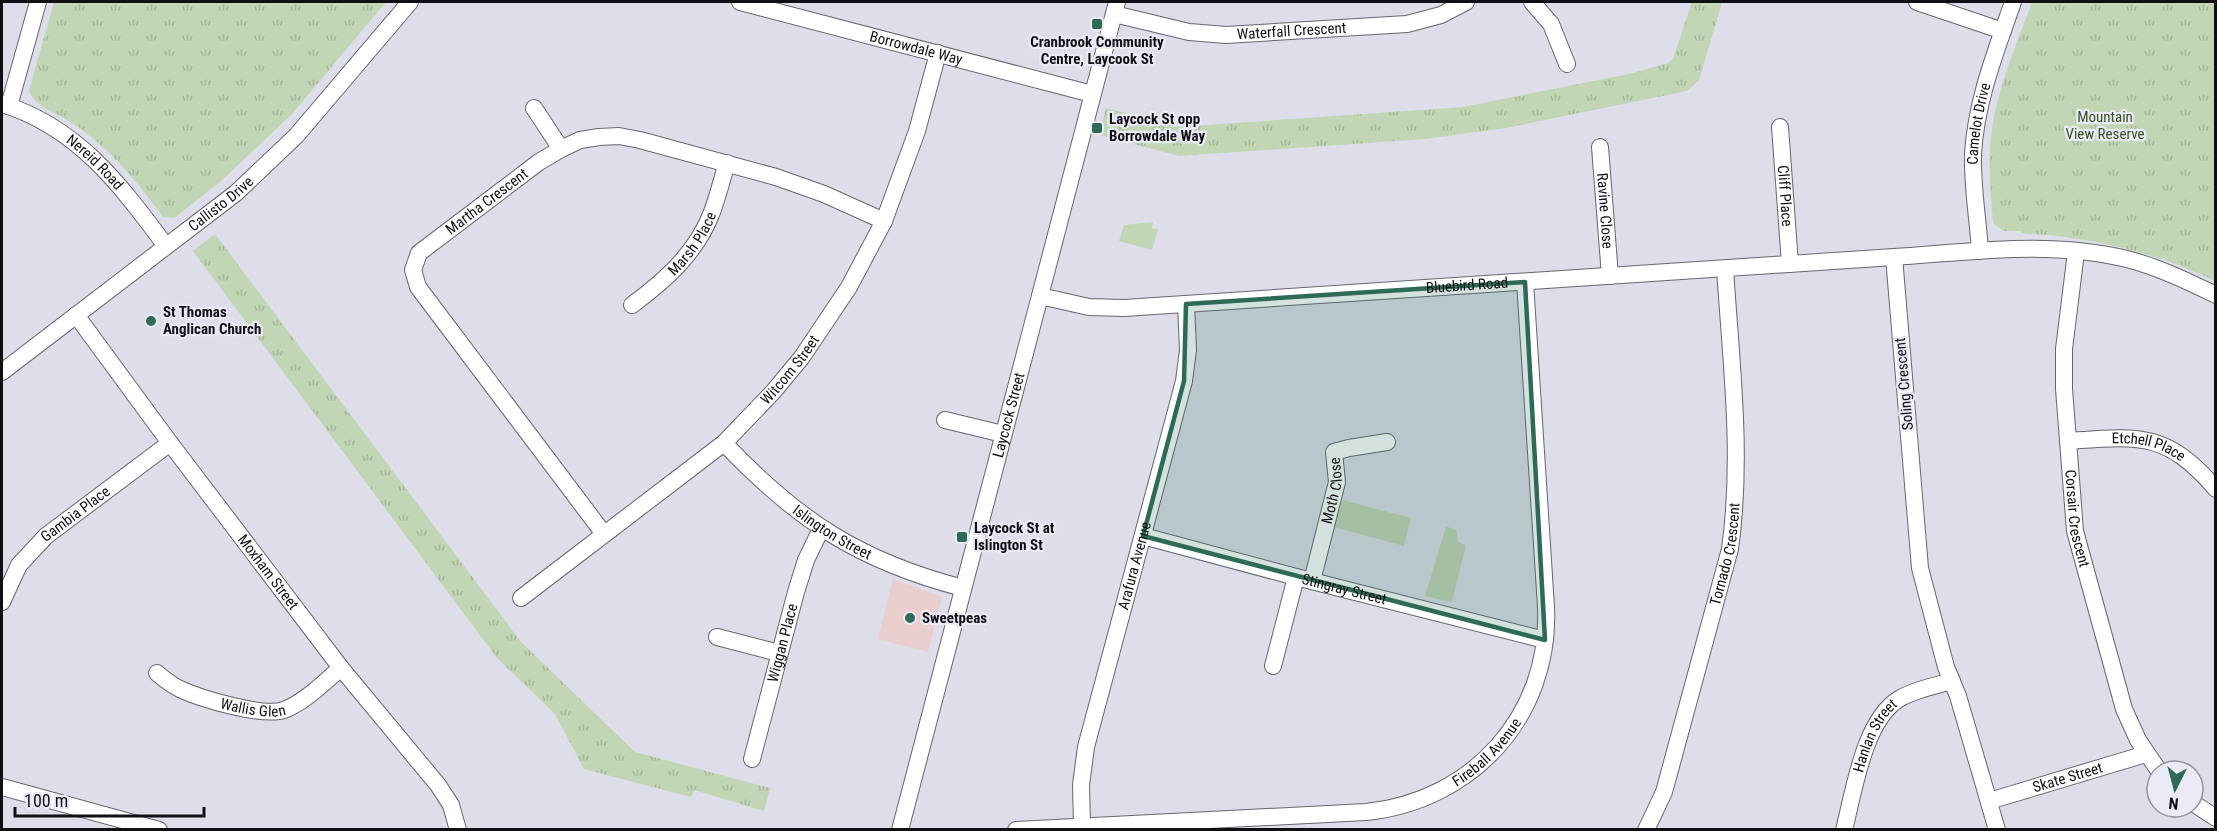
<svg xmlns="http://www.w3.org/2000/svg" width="2217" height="831" viewBox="0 0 2217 831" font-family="'Roboto Condensed',sans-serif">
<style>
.education{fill:#e9cecd}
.grass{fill:#c2d5b4}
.park{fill:url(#park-tufts)}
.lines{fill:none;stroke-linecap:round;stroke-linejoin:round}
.minor-casing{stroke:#656670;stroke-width:18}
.minor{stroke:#fff;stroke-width:16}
.marked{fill:#2e6b56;fill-opacity:0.2;stroke:#2e6b56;stroke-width:4.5;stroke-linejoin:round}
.poi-dot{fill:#2e6b56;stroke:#eaebf7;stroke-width:2}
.labels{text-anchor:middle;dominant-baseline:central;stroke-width:4.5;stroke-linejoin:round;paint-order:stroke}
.street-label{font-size:15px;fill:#101014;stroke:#eaebf7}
.poi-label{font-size:15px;font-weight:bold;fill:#101014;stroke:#eaebf7;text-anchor:start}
.park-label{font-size:15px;fill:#36521d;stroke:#eaebf7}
</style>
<defs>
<pattern id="park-tufts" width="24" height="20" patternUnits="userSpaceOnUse" patternTransform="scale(1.5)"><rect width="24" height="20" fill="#c2d5b4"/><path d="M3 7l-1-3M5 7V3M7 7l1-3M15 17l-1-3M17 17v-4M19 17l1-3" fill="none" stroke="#a6b69a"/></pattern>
</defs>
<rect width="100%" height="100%" fill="#dddeea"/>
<!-- education -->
<path class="education" d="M 893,579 L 942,597 L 928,652 L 878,639 Z"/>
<!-- grass -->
<g class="grass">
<path d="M 1153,222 L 1152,228 L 1158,229 L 1152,250 L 1119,241 L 1124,225 Z"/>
<path d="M 1342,500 L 1411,518 L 1404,546 L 1334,527 Z"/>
<path d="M 1446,527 L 1456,529 L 1458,542 L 1466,545 L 1452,602 L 1425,596 Z"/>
</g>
<!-- park -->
<g class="park">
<path d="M 54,2 L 386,2 L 292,114 L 220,182 L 174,218 L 163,217 C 136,180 108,146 69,121 C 54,112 36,107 29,91 Z"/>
<path d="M 1692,2 L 1722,3 L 1699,80 L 1687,91 L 1506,128 L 1425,139 L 1179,156 L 1099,135 L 1106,108 L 1179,127 L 1463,107 L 1629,74 L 1668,63 L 1673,59 Z"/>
<path d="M 2032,2 L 2215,2 L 2215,281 C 2153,251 2090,237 2021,233 L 2021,231 L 2003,231 L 1993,223 C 1991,192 1987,160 1992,130 C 1998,86 2017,44 2032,2 Z"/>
<path d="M 215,234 L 521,642 L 635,752 L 770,788 L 764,811 L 694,790 L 691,797 L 584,769 L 555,714 L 497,658 L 193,251 Z"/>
</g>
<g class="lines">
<!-- minor casing -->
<g class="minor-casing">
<g id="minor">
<path id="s1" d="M 740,2 L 1092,94"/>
<path d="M 1532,2 L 1551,24 L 1567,64"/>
<path d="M 1917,2 L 2003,31"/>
<path id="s2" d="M 1114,14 L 1189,32 L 1226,35 L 1407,24 L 1441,15 L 1466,2"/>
<path id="s3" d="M 2,104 C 78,127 121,186 166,246"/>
<path d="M 9,106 L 38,2"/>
<path d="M 534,108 L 561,149"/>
<path id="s4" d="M 1780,127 L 1790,264"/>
<path id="s5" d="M 1600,147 L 1610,276"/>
<path id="s6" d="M 1980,251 C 1978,219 1972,186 1973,154 C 1976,101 1996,51 2013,2"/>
<path id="s7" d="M 2076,252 L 2064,349 L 2064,389 L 2075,531 L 2124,709 L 2138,740 L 2159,771"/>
<path id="s8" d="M 1040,296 L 1089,307 L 1124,308 L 1894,257"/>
<path id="s9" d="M 632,305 C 666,280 697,252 712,212 C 718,196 722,179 727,163"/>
<path id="s10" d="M 76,315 L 170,443 L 341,668 L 438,785 L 451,805 L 458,830"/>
<path id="s11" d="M 2,372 L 236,193 L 296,136 L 410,2"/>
<path d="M 945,420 L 1003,434"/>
<path id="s12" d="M 2068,441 C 2139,436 2166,431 2216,489"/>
<path id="s13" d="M 724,443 C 797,520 859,561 963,588"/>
<path id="s14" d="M 604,534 L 418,287 L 413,270 L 419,253 L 539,162 L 561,149 L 580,140 L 599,137 L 619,136 L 640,140 L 776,177 L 824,194 L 884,221"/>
<path id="s15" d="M 1143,536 L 1296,577 L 1545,640"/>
<path id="s16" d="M 1312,581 L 1337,482 L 1334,452 L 1349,448 L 1387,442"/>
<path id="s17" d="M 521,598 L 724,443 L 773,392 L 802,357 L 849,287 L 884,221 L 917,131 L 938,53"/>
<path id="s18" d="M 2,602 L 19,565 L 46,536 L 170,443"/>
<path d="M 717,637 L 779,653"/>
<path d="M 1273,666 L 1296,577"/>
<path id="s19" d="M 157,673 C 164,679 171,685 180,689 C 201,699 263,717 284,710 C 305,702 324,682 341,668"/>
<path id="s20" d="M 752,759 L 796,592 L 806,560 L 821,529"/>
<path d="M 2,787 L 159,830"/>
<path id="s21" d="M 1989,801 L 2146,754"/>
<path d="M 2193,803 L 2216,818"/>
<path id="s22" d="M 1082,826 L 1081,785 L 1086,747 L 1184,381 L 1188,350 L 1186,304"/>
<path id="s23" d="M 900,830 L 1117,2"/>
<path id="s24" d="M 1016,830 L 1366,812 C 1473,801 1551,715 1546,607 L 1525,282"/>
<path id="s25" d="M 1646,830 L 1664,792 L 1730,549 C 1743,456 1731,362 1725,269"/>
<path id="s26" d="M 1844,830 C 1854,791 1864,720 1899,699 C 1914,690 1934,686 1952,681"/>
<path d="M 1997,830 L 1958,696 L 1946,667 L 1920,568 L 1894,257 C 1970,252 2051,240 2127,259 C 2158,267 2187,281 2216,295"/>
</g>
</g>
<!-- minor -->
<use href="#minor" class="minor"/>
</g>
<!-- marked area -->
<path class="marked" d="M 1525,282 L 1545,640 L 1143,536 L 1184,381 L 1186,304 Z"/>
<!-- markers -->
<g class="poi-dot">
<rect x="1091" y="18" width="12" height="12" rx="3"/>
<rect x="1091" y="122" width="12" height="12" rx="3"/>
<circle cx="151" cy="321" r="6"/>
<rect x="956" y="531" width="12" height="12" rx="3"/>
<circle cx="910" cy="618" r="6"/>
</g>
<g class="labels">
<!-- street labels -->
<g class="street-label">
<text stroke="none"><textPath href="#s2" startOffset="180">Waterfall Crescent</textPath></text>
<text stroke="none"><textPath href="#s1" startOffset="182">Borrowdale Way</textPath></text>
<text stroke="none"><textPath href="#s6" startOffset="128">Camelot Drive</textPath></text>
<text stroke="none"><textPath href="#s3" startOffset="111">Nereid Road</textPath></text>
<text stroke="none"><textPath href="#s4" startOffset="69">Cliff Place</textPath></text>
<text stroke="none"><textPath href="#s14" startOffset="430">Martha Crescent</textPath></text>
<text stroke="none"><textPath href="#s11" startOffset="276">Callisto Drive</textPath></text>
<text stroke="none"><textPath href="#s5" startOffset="64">Ravine Close</textPath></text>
<text stroke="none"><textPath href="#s9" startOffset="87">Marsh Place</textPath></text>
<text stroke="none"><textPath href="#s8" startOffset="429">Bluebird Road</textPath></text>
<text stroke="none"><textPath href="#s17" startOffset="354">Witcom Street</textPath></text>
<text transform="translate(1904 384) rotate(-95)">Soling Crescent</text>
<text stroke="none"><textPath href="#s23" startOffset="429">Laycock Street</textPath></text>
<text stroke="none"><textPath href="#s12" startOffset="82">Etchell Place</textPath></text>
<text stroke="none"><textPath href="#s16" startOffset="93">Moth Close</textPath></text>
<text stroke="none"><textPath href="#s18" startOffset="117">Gambia Place</textPath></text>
<text stroke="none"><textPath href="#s7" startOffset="268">Corsair Crescent</textPath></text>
<text stroke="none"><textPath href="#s13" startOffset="141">Islington Street</textPath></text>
<text stroke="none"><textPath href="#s25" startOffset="288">Tornado Crescent</textPath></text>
<text stroke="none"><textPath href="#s22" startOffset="267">Arafura Avenue</textPath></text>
<text stroke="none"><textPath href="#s10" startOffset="321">Moxham Street</textPath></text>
<text stroke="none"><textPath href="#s15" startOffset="208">Stingray Street</textPath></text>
<text stroke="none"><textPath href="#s20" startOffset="120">Wiggan Place</textPath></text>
<text stroke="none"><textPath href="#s19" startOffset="104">Wallis Glen</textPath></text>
<text stroke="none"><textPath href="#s26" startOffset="100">Hanlan Street</textPath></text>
<text stroke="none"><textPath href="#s24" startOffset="489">Fireball Avenue</textPath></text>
<text stroke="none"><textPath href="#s21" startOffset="82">Skate Street</textPath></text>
</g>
<!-- poi labels -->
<g class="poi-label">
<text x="1097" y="42" text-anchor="middle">Cranbrook Community<tspan x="1097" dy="17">Centre, Laycook St</tspan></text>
<text x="1109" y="119">Laycock St opp<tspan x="1109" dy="17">Borrowdale Way</tspan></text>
<text x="163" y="312">St Thomas<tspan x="163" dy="17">Anglican Church</tspan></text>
<text x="974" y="528">Laycock St at<tspan x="974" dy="17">Islington St</tspan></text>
<text x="922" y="618">Sweetpeas</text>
</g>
<!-- park labels -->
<g class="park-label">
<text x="2105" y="117">Mountain<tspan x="2105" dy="17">View Reserve</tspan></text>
</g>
</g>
<!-- border -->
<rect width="2217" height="831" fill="none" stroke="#101014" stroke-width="6"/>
<!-- north arrow -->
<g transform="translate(2175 789) rotate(186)"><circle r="28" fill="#eaebf7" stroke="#93939c" stroke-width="1.5"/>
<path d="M0-4.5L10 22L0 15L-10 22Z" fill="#2e6b56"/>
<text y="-9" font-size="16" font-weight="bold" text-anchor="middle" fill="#101014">N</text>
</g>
<!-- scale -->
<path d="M15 807v9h189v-9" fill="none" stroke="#101014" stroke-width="3"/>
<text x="24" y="807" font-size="18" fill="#101014" stroke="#eaebf7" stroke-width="4.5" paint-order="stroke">100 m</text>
</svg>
